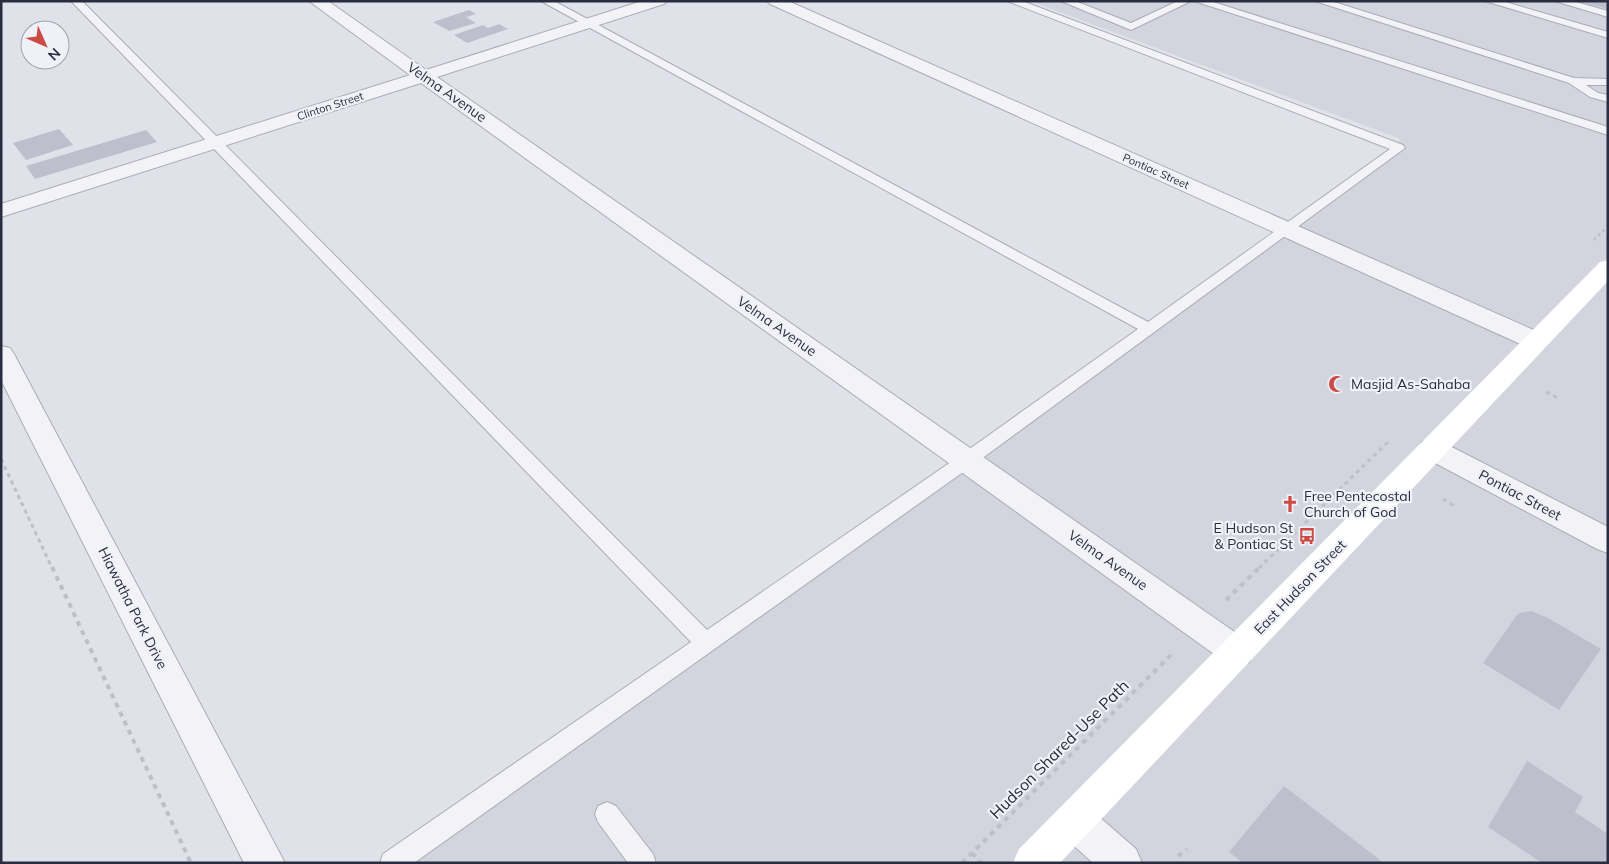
<svg xmlns="http://www.w3.org/2000/svg" width="1609" height="864" viewBox="0 0 1609 864" font-family="Mulish,sans-serif">
<style>
.built{fill:#d2d4de}
.building{fill:#bdc0cc}
.lines{fill:none;stroke-linecap:round;stroke-linejoin:round}
.service-casing{stroke:#a9acb6;stroke-width:2}
.minor-casing{stroke:#a9acb6;stroke-width:2}
.path-far2{stroke:#bec0c7;stroke-width:2.5;stroke-dasharray:3 3;stroke-linecap:butt}
.path-far1{stroke:#bec0c7;stroke-width:3;stroke-dasharray:4 4;stroke-linecap:butt}
.path{stroke:#bec0c7;stroke-width:4;stroke-dasharray:5 5;stroke-linecap:butt}
.service{fill:#f3f3f7;fill-rule:evenodd}
.minor{fill:#f3f3f7;fill-rule:evenodd}
.secondary{fill:#fff;fill-rule:evenodd}
.labels{text-anchor:middle;dominant-baseline:central;stroke-width:4.5;stroke-linejoin:round;paint-order:stroke}
.far-street-label{font-size:11px;fill:#292d40;stroke:#eff1f6}
.street-label{font-size:14px;fill:#292d40;stroke:#eff1f6}
.poi-label{font-size:14px;fill:#292d40;stroke:#eff1f6;text-anchor:start}
.near-street-label{font-size:16px;fill:#292d40;stroke:#eff1f6}
</style>
<rect width="100%" height="100%" fill="#e0e2e9"/>
<!-- built -->
<path class="built" d="M 1030,1 L 1608,1 L 1608,863 L 392,863 L 1288,229 L 1401,139 Z"/>
<!-- building -->
<g class="building">
<path d="M 1581,1 L 1608,1 L 1608,9 L 1581,2 Z"/>
<path d="M 469,10 L 476,14 L 466,17 L 476,23 L 449,31 L 433,22 Z"/>
<path d="M 499,24 L 508,29 L 467,43 L 454,35 L 483,25 L 488,28 Z"/>
<path d="M 59,129 L 73,145 L 26,160 L 13,143 Z"/>
<path d="M 146,130 L 157,142 L 35,179 L 26,166 Z"/>
<path d="M 1531,611 L 1548,618 L 1601,649 L 1559,710 L 1483,663 L 1517,615 L 1520,613 Z"/>
<path d="M 1527,761 L 1583,797 L 1575,812 L 1608,834 L 1608,863 L 1542,863 L 1488,827 Z"/>
<path d="M 1284,786 L 1384,863 L 1243,863 L 1229,852 Z"/>
</g>
<g class="lines">
<!-- service casing -->
<g class="service-casing">
<g id="service">
<path d="M 71,1 L 82,1 L 707,630 L 961,455 L 1138,329 L 541,1 L 554,1 L 1148,322 L 1390,149 L 1007,1 L 1022,1 L 1403,145 L 1405,148 L 973,465 L 414,863 L 380,863 L 383,854 L 691,642 Z"/>
<path d="M 1061,1 L 1075,1 L 1131,23 L 1178,1 L 1191,1 L 1131,30 Z"/>
<path d="M 1194,1 L 1210,1 L 1608,127 L 1608,135 Z"/>
<path d="M 1315,1 L 1331,1 L 1574,78 L 1608,79 L 1608,85 L 1586,85 L 1598,93 L 1608,95 L 1608,102 L 1590,97 L 1569,83 Z"/>
<path d="M 1485,1 L 1502,1 L 1608,32 L 1608,38 Z"/>
<path d="M 1555,1 L 1572,1 L 1608,11 L 1608,17 Z"/>
<path d="M 607,802 L 616,806 L 653,854 L 656,863 L 628,863 L 598,822 L 595,814 L 598,806 Z"/>
</g>
</g>
<!-- minor casing -->
<g class="minor-casing">
<g id="minor">
<path d="M 309,1 L 328,1 L 426,70 L 642,1 L 667,1 L 664,4 L 437,77 L 1249,642 L 1254,652 L 1249,662 L 1237,666 L 1225,662 L 421,83 L 1,217 L 1,204 L 410,75 Z"/>
<path d="M 767,1 L 788,1 L 1545,335 L 1548,341 L 1545,347 L 1536,349 L 1527,347 L 770,4 Z"/>
<path d="M 1,346 L 10,348 L 14,354 L 285,863 L 244,863 L 1,380 Z"/>
<path d="M 1432,439 L 1442,442 L 1608,527 L 1608,553 L 1597,549 L 1422,456 L 1418,449 L 1422,442 Z"/>
<path d="M 1075,802 L 1089,808 L 1136,849 L 1142,863 L 1093,863 L 1061,834 L 1056,821 L 1061,808 Z"/>
</g>
</g>
<!-- path-far2 -->
<path class="path-far2" d="M 1594,240 L 1608,226"/>
<!-- path-far1 -->
<g class="path-far1">
<path d="M 1546,392 L 1558,398"/>
<path d="M 1,459 L 52,568"/>
<path d="M 1443,499 L 1456,507"/>
<path d="M 1259,568 L 1390,440"/>
</g>
<!-- path -->
<g class="path">
<path d="M 52,567 L 191,863"/>
<path d="M 1226,600 L 1260,567"/>
<path d="M 972,853 L 981,863"/>
<path d="M 1178,856 L 1187,849"/>
<path d="M 962,863 L 1174,652"/>
</g>
<!-- service -->
<use href="#service" class="service"/>
<!-- minor -->
<use href="#minor" class="minor"/>
<!-- secondary -->
<path class="secondary" d="M 1608,260 L 1608,281 L 1060,863 L 1013,863 L 1019,849 L 1600,262 Z"/>
</g>
<!-- icons -->
<defs>
<g id="mosque-bare" transform="scale(1.35)"><path d="M3.5-4.9A6 6 0 1 0 3.5 4.9A5 5 0 1 1 3.5-4.9Z" fill="#cd4b45" stroke="#eff1f6" stroke-width="2.5" paint-order="stroke"/></g>
<g id="church-bare" transform="scale(1.35)"><path d="M-1.2-6h2.4v3.5h3.3v2.4h-3.3V6h-2.4V-.1h-3.3v-2.4h3.3Z" fill="#cd4b45" stroke="#eff1f6" stroke-width="2.5" paint-order="stroke"/></g>
<g id="bus-bare" transform="scale(1.35)"><path d="M-5-6H5V4H4V6H2V4H-2V6H-4V4H-5ZM-3.5-4V0h7V-4ZM-3.5 1.2v1.5H-2V1.2ZM2 1.2v1.5H3.5V1.2Z" fill="#cd4b45" stroke="#eff1f6" stroke-width="2.5" paint-order="stroke"/></g>
</defs>
<g fill-rule="evenodd">
<use href="#mosque-bare" x="1337" y="384"/>
<use href="#church-bare" x="1290" y="504"/>
<use href="#bus-bare" x="1307" y="536"/>
</g>
<g class="labels">
<!-- far-street labels -->
<g class="far-street-label">
<text transform="translate(330 106) rotate(-18)">Clinton Street</text>
<text transform="translate(1156 171) rotate(24)">Pontiac Street</text>
</g>
<!-- street labels -->
<g class="street-label">
<text transform="translate(447 92) rotate(35)">Velma Avenue</text>
<text transform="translate(777 326) rotate(35)">Velma Avenue</text>
<text transform="translate(1520 495) rotate(28)">Pontiac Street</text>
<text transform="translate(1108 560) rotate(35)">Velma Avenue</text>
<text transform="translate(1300 587) rotate(-46)">East Hudson Street</text>
<text transform="translate(133 608) rotate(63)">Hiawatha Park Drive</text>
</g>
<!-- poi labels -->
<g class="poi-label">
<text x="1351" y="384">Masjid As-Sahaba</text>
<text x="1304" y="496">Free Pentecostal<tspan x="1304" dy="16">Church of God</tspan></text>
<text x="1293" y="528" text-anchor="end">E Hudson St<tspan x="1293" dy="16">&amp; Pontiac St</tspan></text>
</g>
<!-- near-street labels -->
<g class="near-street-label">
<text transform="translate(1059 749) rotate(-45)">Hudson Shared-Use Path</text>
</g>
</g>
<!-- border -->
<rect width="1609" height="864" fill="none" stroke="#292d40" stroke-width="5"/>
<!-- north arrow -->
<g transform="translate(45 45) rotate(135)"><circle r="24" fill="#eff1f6" stroke="#a0a3ad"/>
<path d="M0-4L9 19L0 12L-9 19Z" fill="#cd4b45"/>
<text y="-8" font-size="14" font-weight="bold" text-anchor="middle" fill="#292d40">N</text>
</g>
</svg>
